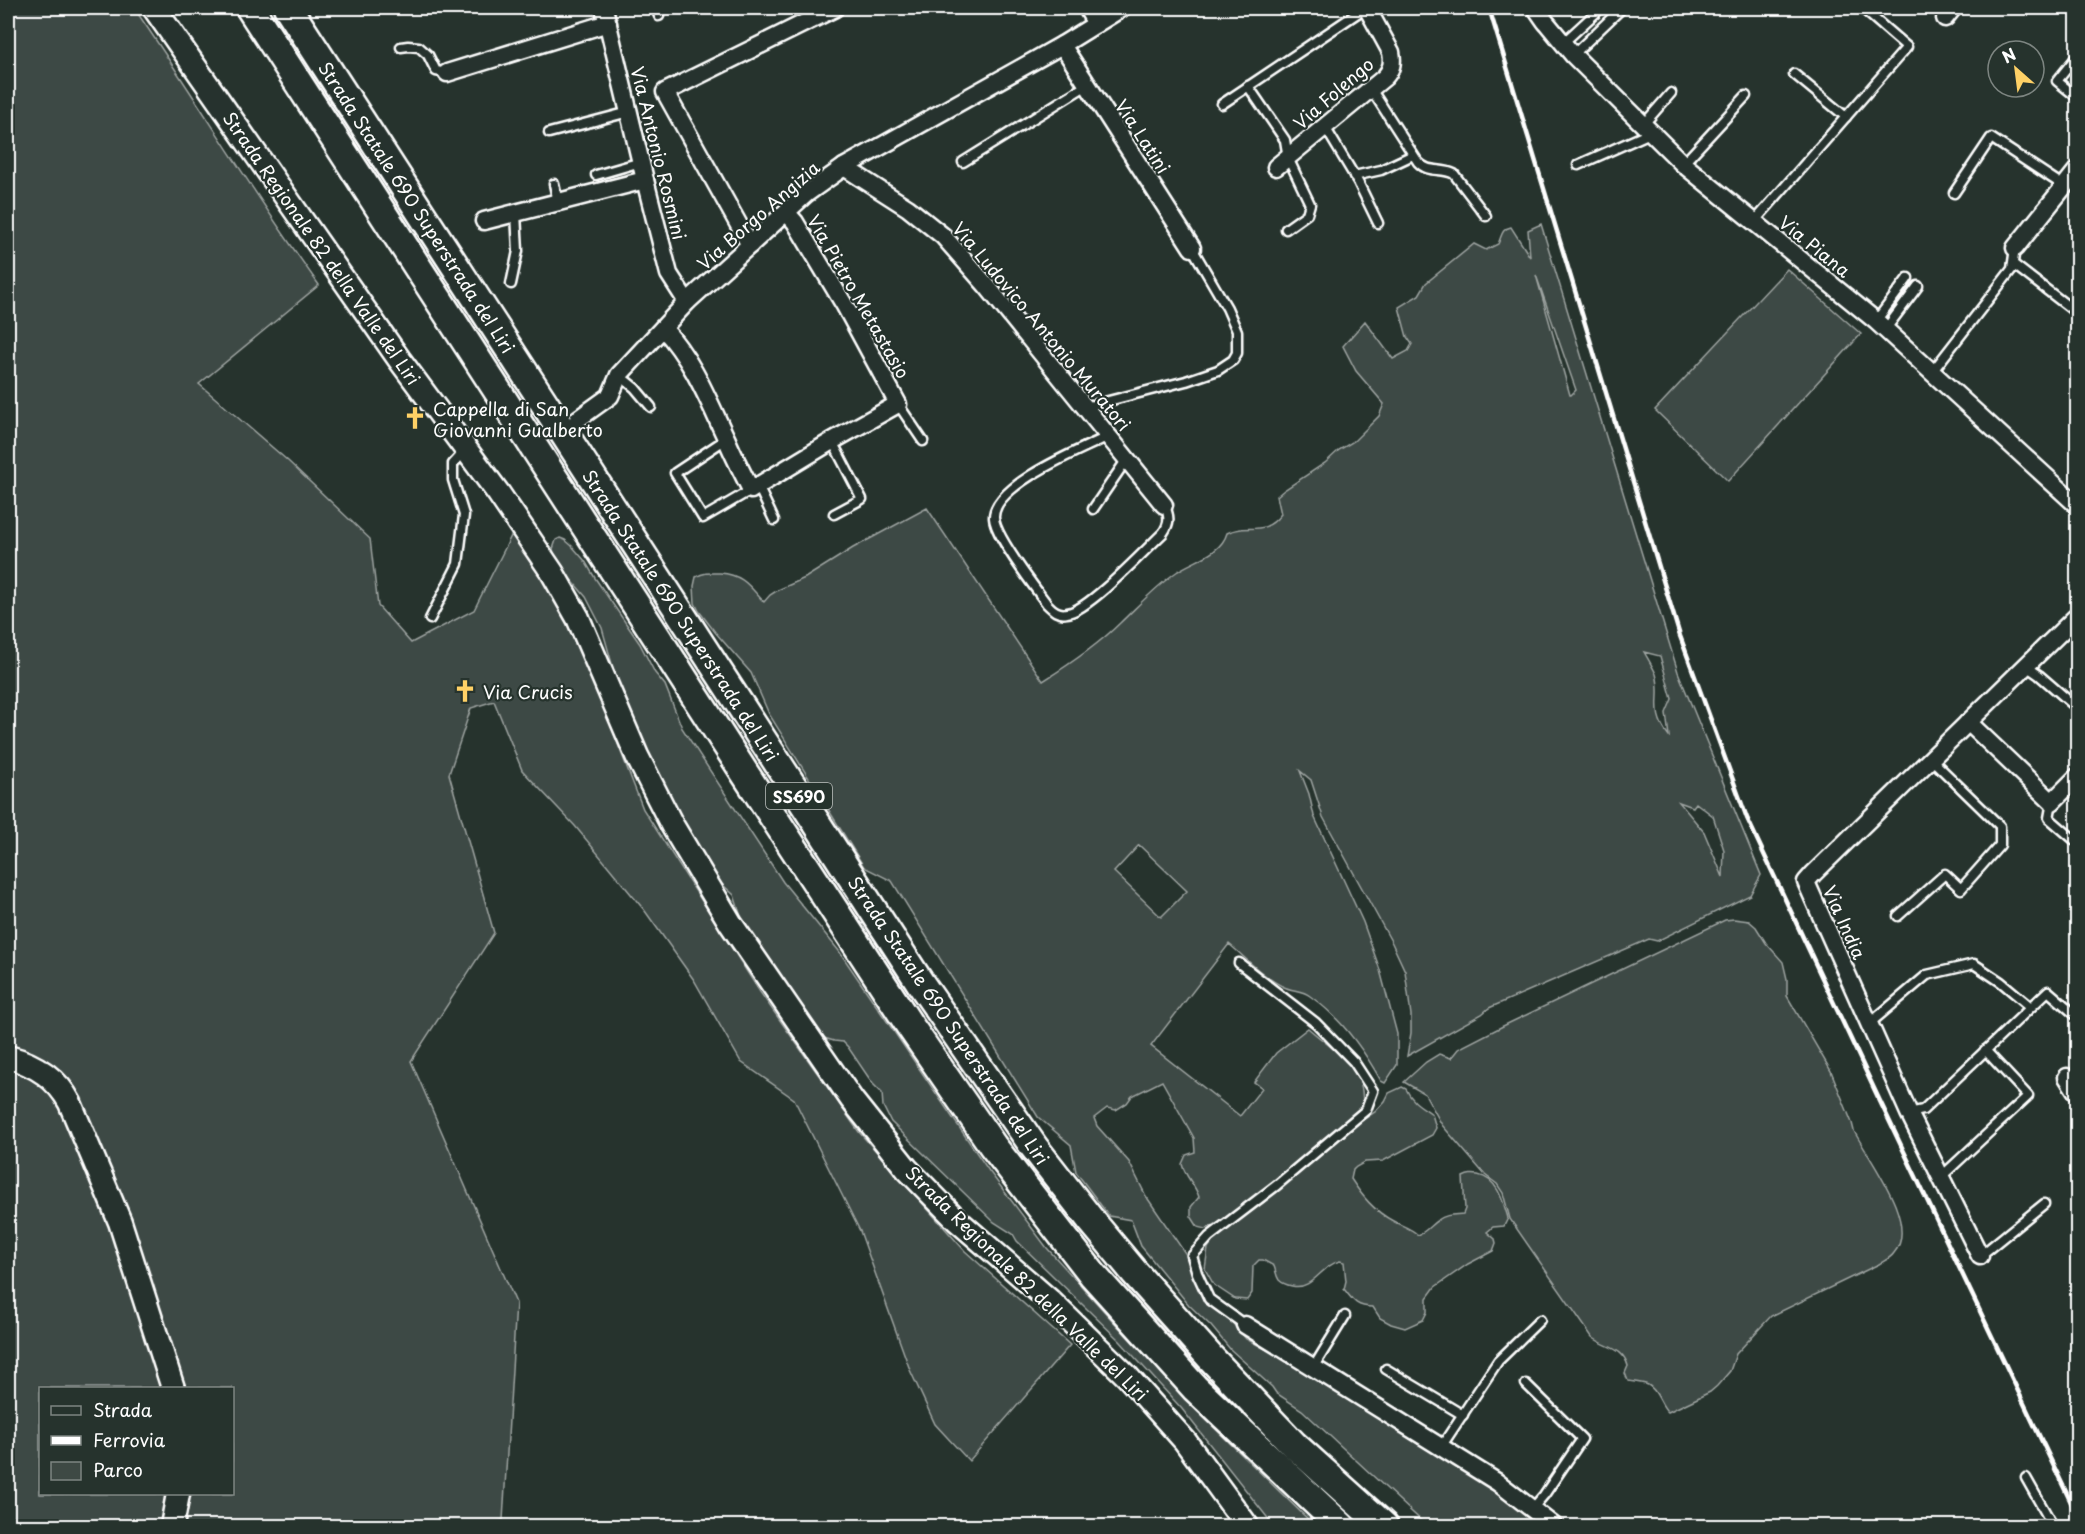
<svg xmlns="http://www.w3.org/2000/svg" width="2085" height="1534" viewBox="0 0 2085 1534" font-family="'Playpen Sans',sans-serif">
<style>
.green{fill:#3e4944;stroke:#9ea4a2;stroke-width:1.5;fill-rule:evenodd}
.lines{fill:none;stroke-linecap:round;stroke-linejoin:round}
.service-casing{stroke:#fff;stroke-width:13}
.minor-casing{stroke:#fff;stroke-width:21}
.secondary-casing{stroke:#fff;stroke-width:27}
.trunk-casing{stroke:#fff;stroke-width:32}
.service{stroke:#26332d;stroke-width:8}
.minor{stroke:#26332d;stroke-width:16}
.secondary{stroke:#26332d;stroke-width:22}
.trunk{stroke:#26332d;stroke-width:27}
.rail{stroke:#fff;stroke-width:4.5}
.labels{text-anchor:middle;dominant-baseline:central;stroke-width:4.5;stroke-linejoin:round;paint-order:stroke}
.shield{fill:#26332d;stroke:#bec2c0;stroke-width:1.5}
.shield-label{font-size:16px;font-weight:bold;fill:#fff}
.street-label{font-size:18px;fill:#fff;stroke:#26332d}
.poi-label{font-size:18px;fill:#fff;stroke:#26332d;text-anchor:start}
</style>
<rect width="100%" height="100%" fill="#26332d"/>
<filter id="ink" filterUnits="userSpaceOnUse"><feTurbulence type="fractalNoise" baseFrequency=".0167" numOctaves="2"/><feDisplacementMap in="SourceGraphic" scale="12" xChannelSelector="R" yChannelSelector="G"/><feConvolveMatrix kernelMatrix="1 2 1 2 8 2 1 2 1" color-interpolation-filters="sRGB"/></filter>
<g filter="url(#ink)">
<!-- green -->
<g class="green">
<path d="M 8,8 L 134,8 C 197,99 254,195 319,285 L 199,384 L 288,461 L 370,539 L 378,606 L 411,643 L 474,610 L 514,530 L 561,609 L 604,708 L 643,809 L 760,992 L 859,1132 L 965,1251 L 1070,1345 L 969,1461 L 935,1424 L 910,1370 L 860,1231 L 794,1099 L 741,1062 L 694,980 L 645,911 L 575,826 L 522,770 L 494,701 L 471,708 L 449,774 L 494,933 L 411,1061 L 516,1303 L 503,1520 L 484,1526 L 8,1526 ZM 40,1388 L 232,1388 L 232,1494 L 40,1494 Z"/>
<path d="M 1541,224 L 1678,672 L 1761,875 L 1750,895 L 1657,941 L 1649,939 L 1489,1008 L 1482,1014 L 1407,1056 L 1411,1033 L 1411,1015 L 1405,971 L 1392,943 L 1323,817 L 1311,780 L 1300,771 L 1309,794 L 1314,816 L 1363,922 L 1380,970 L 1397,1034 L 1397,1065 L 1385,1083 L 1381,1081 C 1363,1048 1341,1018 1310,996 C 1303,990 1292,991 1284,987 C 1263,977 1247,959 1229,944 L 1151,1046 L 1240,1116 L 1262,1088 L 1254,1082 L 1276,1053 L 1308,1028 C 1335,1052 1368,1068 1362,1108 L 1230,1217 L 1206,1229 L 1198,1227 L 1191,1216 L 1191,1207 L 1199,1197 C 1195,1184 1185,1177 1182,1164 L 1186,1155 L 1195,1152 L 1194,1138 L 1162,1081 L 1132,1096 L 1127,1103 L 1116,1110 L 1107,1108 L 1094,1118 L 1097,1126 L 1129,1162 L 1146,1196 L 1185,1253 L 1204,1296 L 1229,1319 L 1246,1339 L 1271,1352 L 1275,1351 L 1302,1367 L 1303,1372 L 1307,1374 L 1401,1431 L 1409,1433 L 1514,1503 L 1537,1526 L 1427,1526 L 1302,1410 L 1276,1393 L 1272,1387 L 1230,1349 L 1211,1326 L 1189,1305 L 1141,1246 L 1131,1220 L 1109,1216 L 1076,1172 L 1071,1145 L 1038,1117 L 892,881 L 864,867 L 769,714 L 751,673 L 715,632 L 699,611 L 695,603 L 694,586 L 696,577 C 705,572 710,573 720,573 C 744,575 749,586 764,602 L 770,595 L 778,590 L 805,578 L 853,548 L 927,508 L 1043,681 C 1070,664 1097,646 1120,623 C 1139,605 1156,586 1178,571 C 1195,560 1221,554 1227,533 C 1247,522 1263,538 1281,514 L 1277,496 L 1284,490 L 1325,463 L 1339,450 L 1354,441 L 1379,416 L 1384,404 L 1356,371 L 1343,346 L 1365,321 L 1393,359 L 1408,351 L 1412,344 L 1407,337 L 1399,307 L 1419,295 L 1426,283 L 1474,244 L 1486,250 L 1498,244 C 1502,236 1501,229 1511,227 L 1530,257 L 1528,230 ZM 1536,275 L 1576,390 L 1571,395 L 1570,395 ZM 1644,652 L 1660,656 L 1672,699 L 1666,713 L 1669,736 C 1649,711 1663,698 1656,674 C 1653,667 1648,659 1644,652 ZM 1679,802 L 1693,807 L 1696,803 L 1713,816 L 1724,850 L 1723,877 L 1704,832 ZM 1139,845 L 1187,891 L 1161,917 L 1114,872 Z"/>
<path d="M 1787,269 L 1861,334 L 1728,481 L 1655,410 Z"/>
<path d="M 560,538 L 565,540 L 572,546 L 585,561 L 595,578 L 640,644 L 655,673 L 665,685 L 682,728 L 783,882 L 839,951 L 989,1171 L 1047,1248 L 1112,1320 L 1198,1412 L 1315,1526 L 1274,1526 L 1182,1409 L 1120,1341 L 1017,1241 L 1013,1234 L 994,1222 L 891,1122 L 883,1106 L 882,1093 L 873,1084 L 848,1047 L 843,1042 L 834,1041 L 824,1038 L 744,926 L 734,895 L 714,877 L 641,747 L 619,689 L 602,628 L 586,597 L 556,562 L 553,549 L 556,540 Z"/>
<path d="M 1734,919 L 1749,921 L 1756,927 L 1766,943 L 1783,962 L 1787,979 L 1787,996 L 1831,1071 L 1852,1123 L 1854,1131 C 1868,1158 1920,1224 1894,1253 C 1891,1258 1884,1261 1879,1264 L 1771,1316 L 1736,1354 L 1730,1371 L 1717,1386 L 1710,1392 L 1668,1412 C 1660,1405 1658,1390 1648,1385 C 1642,1382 1634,1382 1628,1381 L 1625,1373 L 1628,1366 C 1623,1347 1606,1348 1592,1337 L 1510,1219 L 1503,1193 L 1497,1184 L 1485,1175 L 1442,1125 L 1425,1094 L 1404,1082 L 1426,1062 L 1439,1054 L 1451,1058 L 1458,1049 L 1503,1026 L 1725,920 Z"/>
<path d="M 1402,1087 L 1406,1089 C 1412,1102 1421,1106 1432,1114 L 1436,1128 L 1432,1135 L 1383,1161 L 1365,1162 L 1356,1167 L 1353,1170 L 1351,1179 C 1362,1196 1374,1211 1393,1221 C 1402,1226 1411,1228 1418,1235 C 1427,1231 1430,1225 1438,1220 C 1446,1214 1454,1215 1463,1214 L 1465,1209 L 1463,1177 C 1469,1174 1472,1174 1478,1175 C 1498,1179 1503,1201 1508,1218 L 1504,1226 L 1493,1227 L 1487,1232 L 1495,1239 L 1496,1243 L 1493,1251 L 1468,1264 L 1435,1287 L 1427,1298 L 1427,1312 L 1423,1320 L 1405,1328 L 1391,1324 L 1380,1318 L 1373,1307 C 1357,1307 1353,1301 1344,1289 L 1346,1281 L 1344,1262 L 1340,1261 C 1321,1265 1313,1291 1292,1286 C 1287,1285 1282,1283 1279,1280 C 1276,1276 1276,1271 1274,1266 L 1263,1260 L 1259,1260 L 1253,1266 L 1252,1293 L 1247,1300 L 1235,1299 L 1214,1285 L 1205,1269 L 1208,1248 L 1220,1230 L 1263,1203 L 1337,1137 L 1375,1112 L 1385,1101 L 1389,1093 Z"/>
</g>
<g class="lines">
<!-- service casing -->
<g class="service-casing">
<g id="service">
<path d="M 656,8 L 659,16"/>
<path d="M 1563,43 L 1601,8"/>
<path d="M 401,47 L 408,46 L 419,47 L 428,55 L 436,71 L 447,73"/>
<path d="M 1573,55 L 1622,8"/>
<path d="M 2078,55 L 2057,81 L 2078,98"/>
<path d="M 1794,74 L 1846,117"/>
<path d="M 1248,86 L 1285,140 L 1288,158 L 1310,204 L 1307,214 L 1286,229"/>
<path d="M 1371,89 L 1418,162 C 1429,174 1441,167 1454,174 L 1486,216"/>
<path d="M 1222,104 L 1365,8"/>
<path d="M 1643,125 L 1671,93"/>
<path d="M 1325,127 L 1358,182 L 1378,223"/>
<path d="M 549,133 L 629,112"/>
<path d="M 963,162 L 1087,85"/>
<path d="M 1683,164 L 1746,96"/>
<path d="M 1578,165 L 1650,133"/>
<path d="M 596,175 L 641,162"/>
<path d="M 1354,176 L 1381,170 L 1413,155"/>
<path d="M 554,184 L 558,202"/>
<path d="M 1954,193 L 1991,138 L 2064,186"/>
<path d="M 1754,222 L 1907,47 L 1862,8"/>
<path d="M 2013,264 L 2078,314"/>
<path d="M 511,284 L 518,251 L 516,213"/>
<path d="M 1876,321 L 1908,278"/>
<path d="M 1885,330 L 1918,286"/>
<path d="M 1932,372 L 2012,269 L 2015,248"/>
<path d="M 619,375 L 635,388 L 651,407"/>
<path d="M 898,404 L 923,441"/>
<path d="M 1085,407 L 1186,381 L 1218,370 L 1233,360 L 1237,353 L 1237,331 L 1227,308 L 1192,248"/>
<path d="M 1109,436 C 1082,449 992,485 994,518 C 995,536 1035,588 1047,604 C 1053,610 1058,615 1067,613 C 1088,611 1145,550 1163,533 C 1170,523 1170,516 1164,505"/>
<path d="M 726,439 L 675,473 L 703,518 L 751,490"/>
<path d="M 832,441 L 862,499 L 834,514"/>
<path d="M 758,486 L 774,520"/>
<path d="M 1093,509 L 1127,459"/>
<path d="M 430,619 L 458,564 L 464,515 L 453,480 L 453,464 L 465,451"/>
<path d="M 2026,666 L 2039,675 L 2076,707"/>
<path d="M 2052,802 L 2049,818 L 2078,843"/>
<path d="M 1898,916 L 1945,874 L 1961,889 L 2000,845 L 2000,826 L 1931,759"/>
<path d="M 1239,963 L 1316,1023 L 1354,1062 L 1373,1091 L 1366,1110 L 1277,1185 L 1209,1237 L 1192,1256 L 1197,1273 L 1209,1299 L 1245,1325"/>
<path d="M 1869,1024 L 1927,975 L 1974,964 L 2001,982 L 2031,1007"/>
<path d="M 1909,1113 L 1923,1110 L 2048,991 L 2078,1017"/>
<path d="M 1941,1177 L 2028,1096 L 1985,1050"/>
<path d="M 1980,1256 L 2044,1204"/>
<path d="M 1313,1368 L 1345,1316"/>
<path d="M 1386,1369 L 1463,1415"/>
<path d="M 1526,1384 L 1582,1439 L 1544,1495 L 1532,1509"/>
<path d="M 1441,1447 L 1498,1361 L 1540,1320"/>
<path d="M 2026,1478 L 2053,1526"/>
</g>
</g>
<!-- minor casing -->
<g class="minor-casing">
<g id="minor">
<path d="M 604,8 L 645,180 L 669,274 L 687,302"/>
<path d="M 1087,8 L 1096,24"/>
<path d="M 1536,8 L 1545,21 L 1573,55 L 1683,164 L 1876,321 L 2078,506"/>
<path d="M 1945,18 L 1953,8"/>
<path d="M 1062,45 L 1192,248"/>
<path d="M 447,73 L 608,23"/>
<path d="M 844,167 L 908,208 L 943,236 L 986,285 L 1164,505"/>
<path d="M 1276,167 L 1385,77 C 1392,69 1393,62 1391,52 L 1367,8"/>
<path d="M 484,221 L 645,180"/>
<path d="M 750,245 L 665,92 L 835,8"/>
<path d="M 2015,248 L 2078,169"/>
<path d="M 663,328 C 694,362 708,400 727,440 C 734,457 743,474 751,490 L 832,441 L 898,404 L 845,306 L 795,222 L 786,212"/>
<path d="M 578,419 L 610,396 L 619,375 L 687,302 L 806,194 L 844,167 L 1062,45 L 1122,8"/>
<path d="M 1968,722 L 2052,802 L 2078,776"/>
<path d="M 2067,1077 L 2078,1094"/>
<path d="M 1980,1256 L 1909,1113 L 1806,882 L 1813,874 L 2078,615"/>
<path d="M 1245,1325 L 1497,1482 L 1554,1526"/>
</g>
</g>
<!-- secondary casing -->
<g class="secondary-casing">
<g id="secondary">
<path d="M 154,8 L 399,359 L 499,494 L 552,572 L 578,618 L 637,756 L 672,825 L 731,924 L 852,1100 L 907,1169 L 958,1221 L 1049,1300 L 1127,1376 L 1185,1441 L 1247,1526"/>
<path d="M 8,1057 C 35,1064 57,1078 70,1103 L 120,1222 L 173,1388"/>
<path d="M 172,1526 L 178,1494"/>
</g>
</g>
<!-- trunk casing -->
<g class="trunk-casing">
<g id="trunk">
<path d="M 250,8 L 746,775 L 910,1026 L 993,1146 L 1093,1275 L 1195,1388 L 1341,1526"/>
<path d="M 288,8 L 921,984 L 1034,1147 L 1090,1219 L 1135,1273 L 1210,1357 L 1294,1445 L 1384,1526"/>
</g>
</g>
<!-- service -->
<use href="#service" class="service"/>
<!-- minor -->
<use href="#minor" class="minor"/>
<!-- secondary -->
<use href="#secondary" class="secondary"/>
<!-- trunk -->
<use href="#trunk" class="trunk"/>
<!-- rail -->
<path class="rail" d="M 1489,8 L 1680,636 L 1747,818 L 1878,1097 L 2078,1517"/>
</g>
</g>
<!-- icons -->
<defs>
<g id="church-bare" transform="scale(1.8)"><path d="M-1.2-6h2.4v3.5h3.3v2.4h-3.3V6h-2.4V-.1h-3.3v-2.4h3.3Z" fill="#ffd166" stroke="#26332d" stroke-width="2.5" paint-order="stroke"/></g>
</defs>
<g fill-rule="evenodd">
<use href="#church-bare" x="415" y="418"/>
<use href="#church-bare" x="465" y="691"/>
</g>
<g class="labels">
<!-- shield labels -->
<rect class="shield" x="766" y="783" width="66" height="26" rx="4.5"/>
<g class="shield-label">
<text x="799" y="796">SS690</text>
</g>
<!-- street labels -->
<g class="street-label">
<text transform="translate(1333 93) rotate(-41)">Via Folengo</text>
<text transform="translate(1143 136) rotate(57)">Via Latini</text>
<text transform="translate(659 153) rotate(76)">Via Antonio Rosmini</text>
<text transform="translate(417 207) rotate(57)">Strada Statale 690 Superstrada del Liri</text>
<text transform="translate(758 215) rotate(-41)">Via Borgo Angizia</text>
<text transform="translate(1815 246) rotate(39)">Via Piana</text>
<text transform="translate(322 248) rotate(55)">Strada Regionale 82 della Valle del Liri</text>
<text transform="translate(859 296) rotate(60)">Via Pietro Metastasio</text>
<text transform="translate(1042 326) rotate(50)">Via Ludovico Antonio Muratori</text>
<text transform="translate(681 615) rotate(57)">Strada Statale 690 Superstrada del Liri</text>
<text transform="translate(1845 922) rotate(66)">Via India</text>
<text transform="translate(949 1020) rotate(56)">Strada Statale 690 Superstrada del Liri</text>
<text transform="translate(1027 1283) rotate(44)">Strada Regionale 82 della Valle del Liri</text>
</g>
<!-- poi labels -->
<g class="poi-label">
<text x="433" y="408">Cappella di San<tspan x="433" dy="21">Giovanni Gualberto</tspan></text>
<text x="483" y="691">Via Crucis</text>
</g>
</g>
<!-- margin -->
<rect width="2085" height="1534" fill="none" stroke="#26332d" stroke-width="30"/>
<rect x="15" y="15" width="2055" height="1504" fill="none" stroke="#fff" stroke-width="2" filter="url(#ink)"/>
<!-- legend -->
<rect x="39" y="1387" width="195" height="108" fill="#26332d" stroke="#7d8581" stroke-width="1.5"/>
<rect x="51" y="1406" width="30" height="9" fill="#26332d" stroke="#7d8581" stroke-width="1.5"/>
<text x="93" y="1417" font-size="18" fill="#ffffff">Strada</text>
<rect x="51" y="1436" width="30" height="9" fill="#ffffff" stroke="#7d8581" stroke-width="1.5"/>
<text x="93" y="1447" font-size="18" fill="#ffffff">Ferrovia</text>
<rect x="51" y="1462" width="30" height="18" fill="#3e4944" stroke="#7d8581" stroke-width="1.5"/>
<text x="93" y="1477" font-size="18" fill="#ffffff">Parco</text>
<!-- north arrow -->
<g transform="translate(2016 69) rotate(332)"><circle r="28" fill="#26332d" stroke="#7d8581" stroke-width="1.5"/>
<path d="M0-4.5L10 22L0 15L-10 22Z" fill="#ffd166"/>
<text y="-9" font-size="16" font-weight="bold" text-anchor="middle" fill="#ffffff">N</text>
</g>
</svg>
